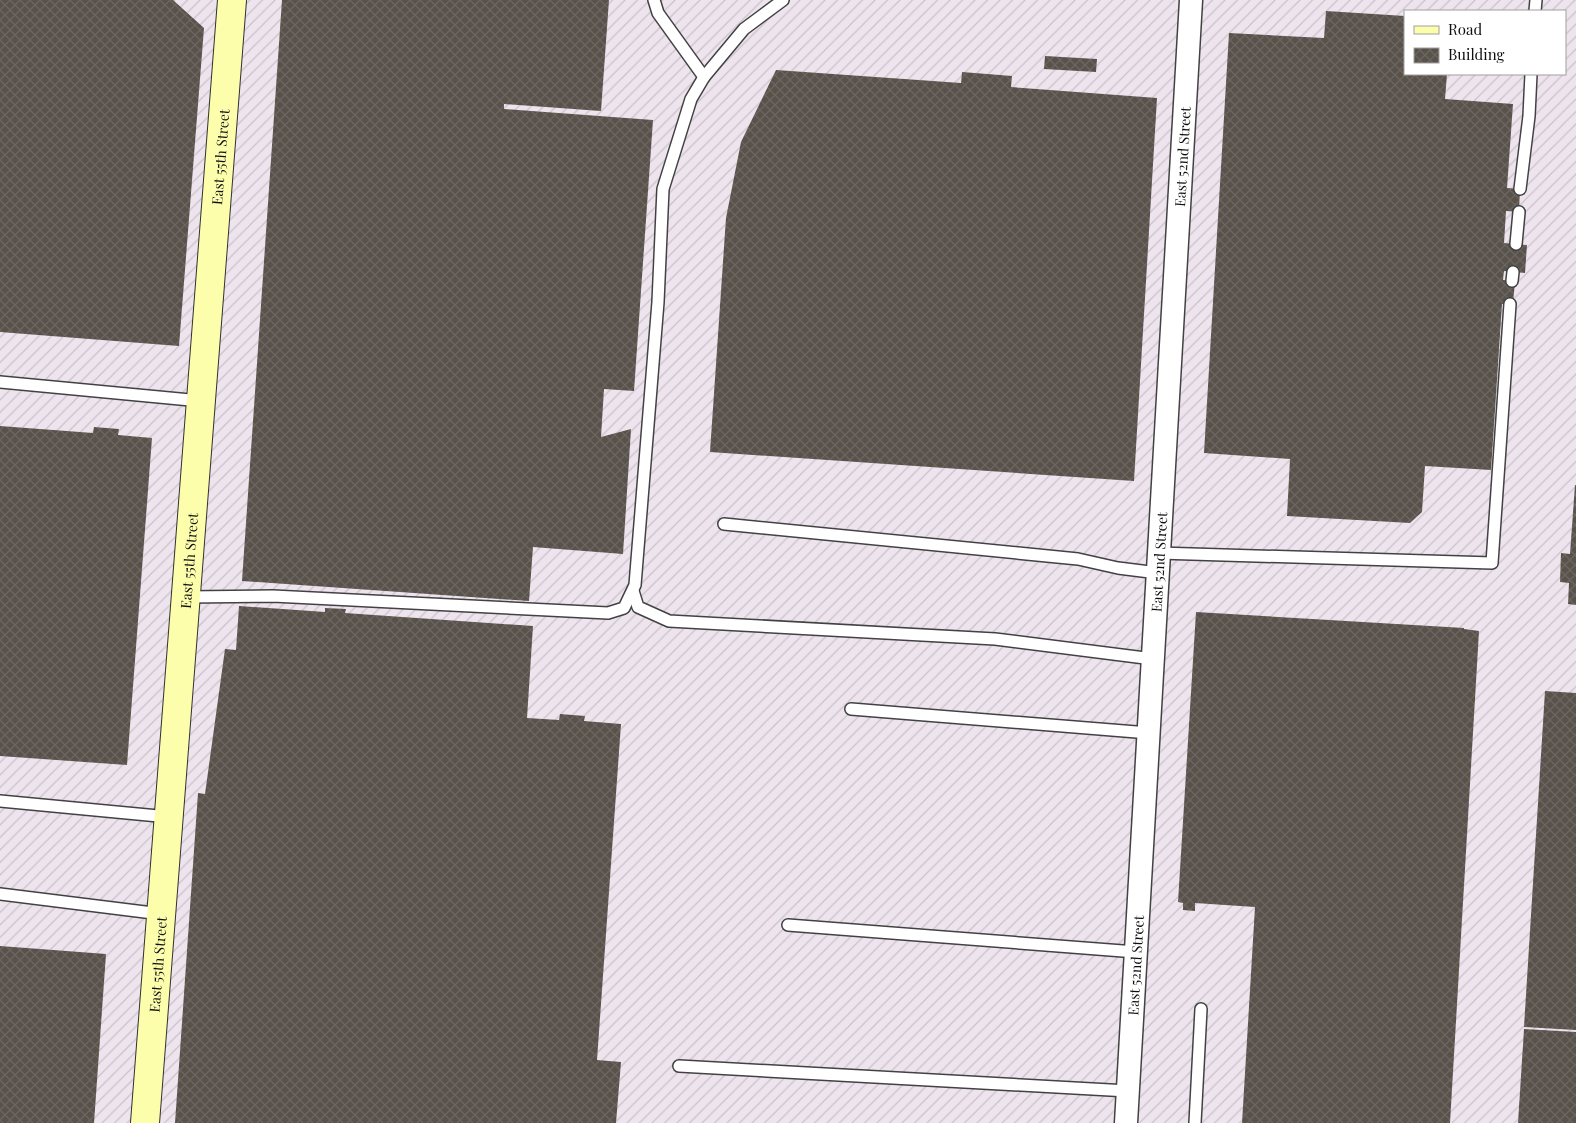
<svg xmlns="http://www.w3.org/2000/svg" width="1576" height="1123" viewBox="0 0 1576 1123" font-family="'Playfair Display',serif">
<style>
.industrial{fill:url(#industrial-furrows);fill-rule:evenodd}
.building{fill:url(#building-cross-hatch)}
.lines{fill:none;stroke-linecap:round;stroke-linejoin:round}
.lane-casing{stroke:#424242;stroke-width:14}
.street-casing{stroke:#424242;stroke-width:25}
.secondary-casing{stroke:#313131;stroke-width:30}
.lane{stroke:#fff;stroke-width:11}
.street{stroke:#fff;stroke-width:22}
.secondary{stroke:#fdfeac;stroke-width:28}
.labels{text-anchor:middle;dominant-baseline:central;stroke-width:5;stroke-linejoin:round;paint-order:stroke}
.street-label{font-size:14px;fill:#0f0f0f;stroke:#fff}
</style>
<defs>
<pattern id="industrial-furrows" width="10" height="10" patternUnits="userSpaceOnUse" patternTransform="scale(1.25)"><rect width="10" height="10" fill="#ede4ed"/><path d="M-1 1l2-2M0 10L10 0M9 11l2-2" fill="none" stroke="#cac2ca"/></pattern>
<pattern id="building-cross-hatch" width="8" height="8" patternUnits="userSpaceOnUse" patternTransform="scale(1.25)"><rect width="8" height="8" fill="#58524b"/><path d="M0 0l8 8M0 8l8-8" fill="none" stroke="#6b6661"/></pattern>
</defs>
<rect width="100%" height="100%" fill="#fffef1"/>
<!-- industrial -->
<path class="industrial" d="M 0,0 L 1576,0 L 1576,1123 L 0,1123 ZM 1405,11 L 1565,11 L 1565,74 L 1405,74 Z"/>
<!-- building -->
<g class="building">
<path d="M 0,0 L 173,0 L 204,28 L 179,346 L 0,332 Z"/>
<path d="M 282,0 L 609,0 L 601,111 L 504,104 L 504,109 L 653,120 L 634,391 L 604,389 L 601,437 L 631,429 L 623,554 L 533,547 L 529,601 L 242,581 Z"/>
<path d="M 1326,11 L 1405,16 L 1405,74 L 1447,74 L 1445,99 L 1513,104 L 1507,188 L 1520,189 L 1519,212 L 1506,211 L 1504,243 L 1527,245 L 1525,273 L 1504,271 L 1503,280 L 1515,281 L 1513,304 L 1502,304 L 1491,470 L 1425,466 L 1422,512 L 1410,523 L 1287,516 L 1290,459 L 1204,453 L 1229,33 L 1324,38 Z"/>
<path d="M 1045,56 L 1097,59 L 1096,72 L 1044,69 Z"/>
<path d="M 776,70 L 961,83 L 962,72 L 1012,76 L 1011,87 L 1157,98 L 1134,481 L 710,452 L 726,218 L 741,142 Z"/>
<path d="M 0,426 L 93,433 L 94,427 L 119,429 L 118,435 L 152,438 L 127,765 L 0,756 Z"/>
<path d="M 1575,485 L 1576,485 L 1576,605 L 1568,604 L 1569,583 L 1560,582 L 1561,553 L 1570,554 Z"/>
<path d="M 239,606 L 325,612 L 325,608 L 346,609 L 345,613 L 533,626 L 527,718 L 559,720 L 560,714 L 585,716 L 584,721 L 621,724 L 597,1060 L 621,1062 L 616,1123 L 175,1123 L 198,793 L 205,794 L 225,649 L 236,650 Z"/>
<path d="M 1196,612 L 1464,628 L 1464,629 L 1479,631 L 1450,1123 L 1242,1123 L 1255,907 L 1195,903 L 1195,911 L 1183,910 L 1183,903 L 1178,902 Z"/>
<path d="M 1545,691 L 1576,693 L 1576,1030 L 1524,1027 Z"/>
<path d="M 0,946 L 106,954 L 94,1123 L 0,1123 Z"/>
<path d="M 1524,1029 L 1576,1032 L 1576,1123 L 1518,1123 Z"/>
</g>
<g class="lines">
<!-- lane casing -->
<g class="lane-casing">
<g id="lane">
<path d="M 654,0 L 658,13 L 704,77"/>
<path d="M 1535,11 L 1536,0"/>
<path d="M 1520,189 L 1529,116 L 1531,74"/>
<path d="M 1516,244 L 1519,212"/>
<path d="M 1512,281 L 1513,272"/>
<path d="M 0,382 L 201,401"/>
<path d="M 724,524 L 1078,559 L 1118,568 L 1158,573"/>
<path d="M 1159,553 L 1492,563 L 1510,304"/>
<path d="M 633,591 L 638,607 L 669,621 L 995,639 L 1153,659"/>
<path d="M 186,597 L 273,596 L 608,613 L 624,608 L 635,585 L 658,302 L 663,189 L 691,99 L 704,77 L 744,29 L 783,0"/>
<path d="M 851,709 L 1149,733"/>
<path d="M 0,801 L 169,817"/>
<path d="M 0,894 L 161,914"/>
<path d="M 788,925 L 1136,952"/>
<path d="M 679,1066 L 1128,1091"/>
<path d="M 1195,1123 L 1201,1009"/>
</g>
</g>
<!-- street casing -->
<g class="street-casing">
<g id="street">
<path id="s1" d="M 1126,1123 L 1191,0"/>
</g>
</g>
<!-- secondary casing -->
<g class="secondary-casing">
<g id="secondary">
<path id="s2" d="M 145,1123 L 232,0"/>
</g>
</g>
<!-- lane -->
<use href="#lane" class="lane"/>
<!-- street -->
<use href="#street" class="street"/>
<!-- secondary -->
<use href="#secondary" class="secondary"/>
</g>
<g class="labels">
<!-- street labels -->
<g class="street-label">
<text stroke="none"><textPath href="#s1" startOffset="968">East 52nd Street</textPath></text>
<text stroke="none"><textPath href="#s2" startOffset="969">East 55th Street</textPath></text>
<text stroke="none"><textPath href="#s2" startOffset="564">East 55th Street</textPath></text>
<text stroke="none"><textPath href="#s1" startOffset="562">East 52nd Street</textPath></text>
<text stroke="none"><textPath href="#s2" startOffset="159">East 55th Street</textPath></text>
<text stroke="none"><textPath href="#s1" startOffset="158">East 52nd Street</textPath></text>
</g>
</g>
<!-- legend -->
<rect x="1404" y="10" width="162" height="65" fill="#ffffff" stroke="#9f9f9f"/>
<rect x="1414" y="26" width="25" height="8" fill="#fdfeac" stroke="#9f9f9f"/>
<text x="1448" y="35" font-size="15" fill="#0f0f0f">Road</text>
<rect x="1414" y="48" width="25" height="15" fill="url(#building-cross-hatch)" stroke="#9f9f9f"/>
<text x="1448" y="60" font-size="15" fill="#0f0f0f">Building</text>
</svg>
